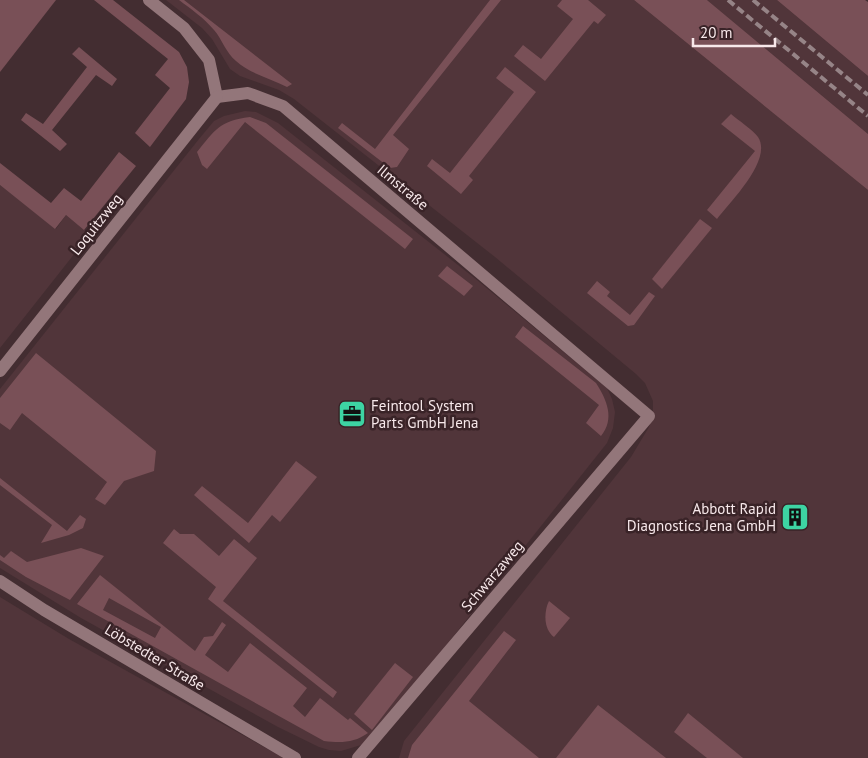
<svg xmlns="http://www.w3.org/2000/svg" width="868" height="758" viewBox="0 0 868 758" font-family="'PT Sans',sans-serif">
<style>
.built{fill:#51353a}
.green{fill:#795057;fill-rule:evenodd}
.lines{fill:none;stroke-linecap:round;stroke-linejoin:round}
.minor{stroke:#93767a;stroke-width:12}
.rail{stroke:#968487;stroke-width:4;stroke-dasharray:8 4;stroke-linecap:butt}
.labels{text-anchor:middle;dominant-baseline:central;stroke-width:5;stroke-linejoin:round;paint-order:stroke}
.street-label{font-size:15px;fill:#f7e8ea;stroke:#392327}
.poi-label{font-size:15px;fill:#f7e8ea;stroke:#392327;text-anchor:start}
</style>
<rect width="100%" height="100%" fill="#432d31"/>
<!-- built -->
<g class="built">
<path d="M 166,0 L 634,0 L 868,190 L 868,758 L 399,758 L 404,741 L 631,457 L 649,427 L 653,414 L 653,401 L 645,383 L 636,374 L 495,257 L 294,99 L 279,90 L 240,76 L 230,69 L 212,39 L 202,28 Z"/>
<path d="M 707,0 L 777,0 L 868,76 L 868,134 Z"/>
<path d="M 245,111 L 256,112 L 278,123 L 477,280 L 607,388 L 612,399 L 615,412 L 613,428 L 607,443 L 379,730 L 361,745 L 341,751 L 329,750 L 319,747 L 278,727 L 81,618 L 0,568 L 0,389 L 199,139 L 214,121 L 224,116 Z"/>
<path d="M 0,185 L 56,229 L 66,215 L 90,234 L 0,348 Z"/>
<path d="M 0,597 L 69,639 L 284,758 L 0,758 Z"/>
</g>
<!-- green -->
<g class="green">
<path d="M 0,0 L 56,0 L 0,72 Z"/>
<path d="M 94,0 L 113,0 L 179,52 L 187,67 L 189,82 L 186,99 L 150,147 L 135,133 L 170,88 L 155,75 L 168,59 Z"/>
<path d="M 179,0 L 184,0 L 292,84 L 287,87 C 270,78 250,74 236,61 C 226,53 222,39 214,30 C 204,18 191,9 179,0 Z"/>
<path d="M 490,0 L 501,0 L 393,135 L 409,149 L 397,167 L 390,168 L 338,128 L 342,123 L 375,149 Z"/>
<path d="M 562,0 L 588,0 L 606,15 L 598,24 L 594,21 L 545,81 L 514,56 L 523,45 L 541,59 L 573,19 L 557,6 Z"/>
<path d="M 634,0 L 707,0 L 868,134 L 868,190 Z"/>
<path d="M 777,0 L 865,0 L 868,2 L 868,76 Z"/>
<path d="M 79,47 L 117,79 L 112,86 L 96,75 L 52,130 L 67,144 L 60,151 L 21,120 L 26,113 L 43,124 L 87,67 L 72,54 Z"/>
<path d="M 505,67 L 536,92 L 469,176 L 473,180 L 461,194 L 427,166 L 432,159 L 450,173 L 514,92 L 496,78 Z"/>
<path d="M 731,114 C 738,120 753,130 758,137 C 773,160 730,202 717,219 L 707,210 L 755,151 L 721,124 Z"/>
<path d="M 250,117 L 266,123 L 413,239 L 405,249 L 245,122 L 207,169 L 202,165 L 197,152 C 215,130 219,121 250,117 Z"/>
<path d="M 119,152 L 136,166 L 84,230 L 66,215 L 55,229 L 0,185 L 0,163 L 51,203 L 64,188 L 81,201 Z"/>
<path d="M 700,219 L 712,228 L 662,289 L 652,279 Z"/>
<path d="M 447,266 L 473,286 L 464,296 L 438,276 Z"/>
<path d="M 597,281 L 610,292 L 607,296 L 630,315 L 649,292 L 655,296 L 634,325 L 628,326 L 587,293 Z"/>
<path d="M 523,326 L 596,383 C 607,400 615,419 601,436 L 586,423 L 599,405 L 515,337 Z"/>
<path d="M 36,353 L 156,451 L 154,471 L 124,481 L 105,505 L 95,499 L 107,482 L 22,413 L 10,430 L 0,423 L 0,398 Z"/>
<path d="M 296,461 L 317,477 L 280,522 L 272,515 L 249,543 L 194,495 L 202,486 L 248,523 Z"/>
<path d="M 0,478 L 67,531 L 80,515 L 86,519 L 83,528 L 69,535 L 41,543 L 52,525 L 0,485 Z"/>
<path d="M 174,529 L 180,534 L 194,534 L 219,556 L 234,539 L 257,558 L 223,601 L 337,692 L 333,698 L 208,599 L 216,587 L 163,543 Z"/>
<path d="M 81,548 L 104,556 L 70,600 L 26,577 L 0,560 L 0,555 L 4,558 L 11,551 L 27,562 Z"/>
<path d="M 100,575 L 195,651 L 204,637 L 213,636 L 222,622 L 226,625 L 205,655 L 228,672 L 250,643 L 307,688 L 293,706 L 305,717 L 320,698 L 348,720 L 350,718 L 368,733 C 354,743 341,743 324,741 L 77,604 ZM 109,598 L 161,627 L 155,638 L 103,610 Z"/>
<path d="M 549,601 L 570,618 L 554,637 C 543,629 544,611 549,601 Z"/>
<path d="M 504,631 L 516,640 L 469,701 L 539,758 L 408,758 L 412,745 Z"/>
<path d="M 395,663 L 413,677 L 372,730 L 354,714 Z"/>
<path d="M 598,705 L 666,758 L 556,758 Z"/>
<path d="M 688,713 L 743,758 L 707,758 L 674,732 Z"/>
</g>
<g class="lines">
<!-- minor -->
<g class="minor">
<path d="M 149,0 L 184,28 L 209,60 L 217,97"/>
<path d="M 217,97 L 248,93 L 283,106 L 649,416 L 358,758"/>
<path d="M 0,371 L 217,97"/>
<path d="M 0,581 L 44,610 L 295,758"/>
</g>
<!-- rail -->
<g class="rail">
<path d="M 728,0 L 868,116"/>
<path d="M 753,0 L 868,95"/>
</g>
</g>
<!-- icons -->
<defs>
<g id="office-square" transform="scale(1.4375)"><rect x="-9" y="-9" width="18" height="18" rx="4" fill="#3dd4a3" stroke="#392327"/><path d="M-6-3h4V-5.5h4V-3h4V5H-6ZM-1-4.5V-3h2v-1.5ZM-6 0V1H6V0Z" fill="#111"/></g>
<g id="building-square" transform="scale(1.4375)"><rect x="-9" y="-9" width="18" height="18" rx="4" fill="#3dd4a3" stroke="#392327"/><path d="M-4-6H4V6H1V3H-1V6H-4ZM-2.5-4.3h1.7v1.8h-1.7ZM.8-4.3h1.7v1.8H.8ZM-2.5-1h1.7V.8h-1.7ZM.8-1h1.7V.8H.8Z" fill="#111"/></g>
</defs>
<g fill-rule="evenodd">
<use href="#office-square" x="352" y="414"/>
<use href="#building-square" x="795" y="517"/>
</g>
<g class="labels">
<!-- street labels -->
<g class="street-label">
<text transform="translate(403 187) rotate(40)">Ilmstraße</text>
<text transform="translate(96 224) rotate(-52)">Loquitzweg</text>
<text transform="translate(492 576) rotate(-50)">Schwarzaweg</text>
<text transform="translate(155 657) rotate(31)">Löbstedter Straße</text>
</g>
<!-- poi labels -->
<g class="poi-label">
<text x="371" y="405">Feintool System<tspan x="371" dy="17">Parts GmbH Jena</tspan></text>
<text x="776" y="508" text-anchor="end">Abbott Rapid<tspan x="776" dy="17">Diagnostics Jena GmbH</tspan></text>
</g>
</g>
<!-- scale -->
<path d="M693 38v8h82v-8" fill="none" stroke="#f7e8ea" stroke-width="2.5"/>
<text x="700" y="38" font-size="15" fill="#f7e8ea" stroke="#392327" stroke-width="4" paint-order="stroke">20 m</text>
</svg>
